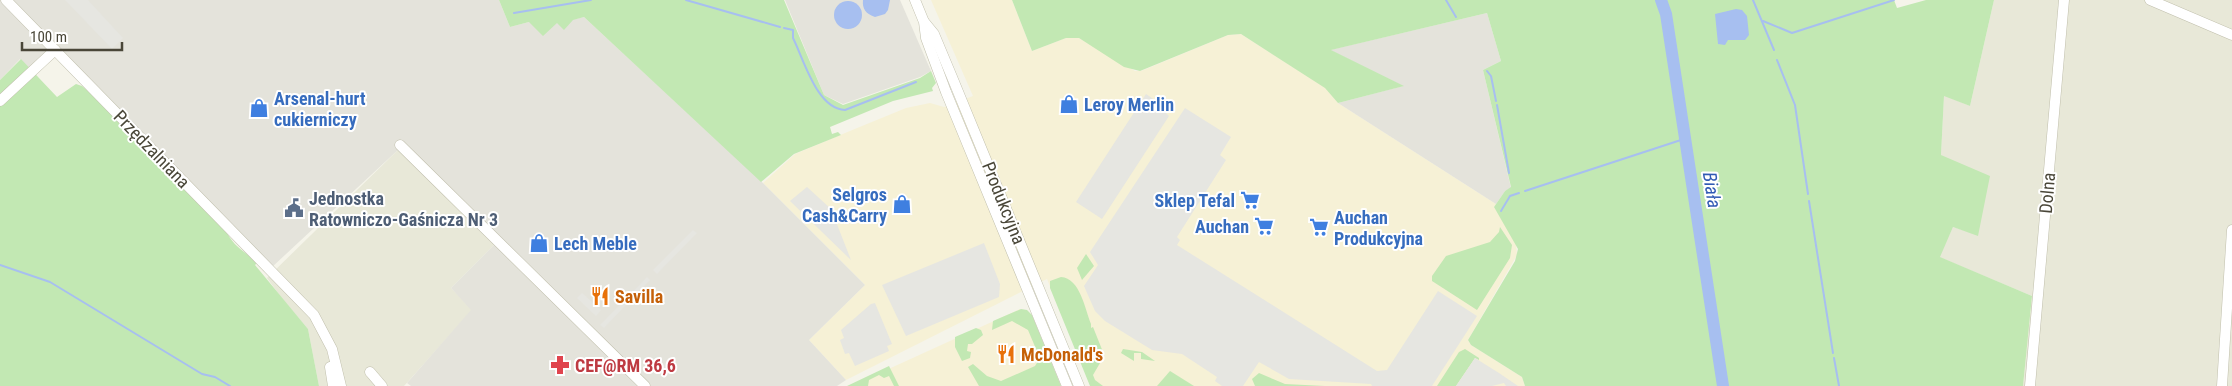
<svg xmlns="http://www.w3.org/2000/svg" width="2232" height="386" viewBox="0 0 2232 386" font-family="'Roboto Condensed',sans-serif">
<style>
.residential{fill:#e8e8d8}
.commercial{fill:#f6f1d6}
.industrial{fill:#e4e3db}
.green{fill:#c2e8b3}
.parking{fill:#e6e6e1}
.water{fill:#a7bff0}
.lines{fill:none;stroke-linecap:round;stroke-linejoin:round}
.stream{stroke:#a7bff0;stroke-width:2}
.river{stroke:#a7bff0;stroke-width:12}
.minor-casing{stroke:#c0bfac;stroke-width:11}
.minor{stroke:#fff;stroke-width:10}
.labels{text-anchor:middle;dominant-baseline:central;stroke-width:4;stroke-linejoin:round;paint-order:stroke}
.shop-label{font-size:18px;font-weight:bold;fill:#366cbe;stroke:#fff;text-anchor:start}
.street-label{font-size:18px;fill:#494638;stroke:#fff}
.service-label{font-size:18px;font-weight:bold;fill:#4e5e75;stroke:#fff;text-anchor:start}
.food-label{font-size:18px;font-weight:bold;fill:#c56008;stroke:#fff;text-anchor:start}
.health-label{font-size:18px;font-weight:bold;fill:#be3a42;stroke:#fff;text-anchor:start}
.water-label{font-size:19px;font-style:italic;fill:#315ab4;stroke:#fff}
</style>
<rect width="100%" height="100%" fill="#f5f4ea"/>
<!-- residential -->
<g class="residential">
<path d="M 1994,0 L 2232,0 L 2232,386 L 2023,386 L 2032,296 L 1939,257 L 1953,227 L 1978,235 L 1941,155 L 1944,95 L 1970,106 Z"/>
<path d="M 399,149 L 494,245 L 451,288 L 472,310 L 404,386 L 319,386 L 308,329 L 281,297 L 267,278 Z"/>
</g>
<!-- commercial -->
<g class="commercial">
<path d="M 931,0 L 1012,0 L 1032,51 L 1066,38 L 1079,38 L 1135,71 L 1141,71 L 1228,35 L 1241,34 L 1326,88 L 1338,103 L 1496,204 L 1494,207 L 1516,243 L 1517,255 L 1468,340 L 1471,345 L 1522,377 L 1525,386 L 1091,386 L 1047,279 L 846,380 L 809,340 L 865,285 L 763,183 L 795,154 L 845,133 L 906,108 L 930,103 L 944,107 L 973,96 Z"/>
<path d="M 1020,309 L 1049,358 L 1004,386 L 861,386 L 860,382 Z"/>
</g>
<!-- industrial -->
<g class="industrial">
<path d="M 0,0 L 499,0 L 510,27 L 529,22 L 557,23 L 584,17 L 763,183 L 865,285 L 809,340 L 846,380 L 837,386 L 411,386 L 407,383 L 471,310 L 451,288 L 494,245 L 399,149 L 271,268 L 59,48 L 31,71 L 20,59 L 0,80 Z"/>
<path d="M 785,0 L 900,0 L 931,71 L 920,77 L 843,104 L 824,95 Z"/>
<path d="M 1487,13 L 1501,61 L 1483,70 L 1511,188 L 1505,191 L 1496,204 L 1338,103 L 1403,86 L 1330,50 Z"/>
</g>
<!-- green -->
<g class="green">
<path d="M 499,0 L 784,0 L 824,95 L 843,105 L 920,78 L 931,71 L 936,83 L 932,88 L 933,91 L 893,101 L 830,127 L 832,134 L 838,132 L 841,135 L 794,154 L 761,182 L 584,17 L 573,20 L 564,30 L 557,23 L 543,36 L 529,22 L 510,27 Z"/>
<path d="M 1012,0 L 1894,0 L 1897,8 L 1926,0 L 1994,0 L 1970,106 L 1944,96 L 1941,155 L 1990,176 L 1978,236 L 1953,227 L 1940,257 L 2032,296 L 2023,386 L 1525,386 L 1522,377 L 1471,345 L 1468,340 L 1515,261 L 1518,249 L 1494,207 L 1505,191 L 1511,187 L 1483,70 L 1501,61 L 1487,13 L 1331,50 L 1404,86 L 1338,103 L 1325,88 L 1241,34 L 1228,35 L 1140,71 L 1124,67 L 1079,38 L 1066,38 L 1032,51 Z"/>
<path d="M 21,59 L 57,97 L 76,84 L 82,86 L 95,97 L 227,233 C 236,249 245,251 257,263 L 255,265 L 308,329 L 319,386 L 0,386 L 0,80 Z"/>
<path d="M 1500,227 L 1512,245 L 1510,258 L 1477,310 L 1432,281 L 1432,276 L 1446,256 L 1490,242 L 1499,232 Z"/>
<path d="M 1086,254 L 1094,266 L 1082,280 L 1077,268 Z"/>
<path d="M 1061,277 C 1080,278 1085,309 1091,324 L 1091,328 L 1093,327 L 1103,352 L 1103,358 L 1098,362 L 1100,363 L 1093,375 L 1095,380 L 1103,386 L 1090,386 L 1050,288 L 1050,281 Z"/>
<path d="M 1021,309 L 1027,310 L 1032,315 L 1061,386 L 979,386 L 968,367 L 973,364 L 987,376 L 1001,381 L 1035,366 L 1038,361 L 1034,358 L 1036,349 L 1028,330 L 1012,321 L 992,330 L 993,321 Z"/>
<path d="M 976,328 L 981,330 L 983,335 L 972,344 L 968,344 L 967,351 L 971,352 L 970,358 L 962,361 L 955,347 L 955,337 Z"/>
<path d="M 1123,349 L 1142,352 L 1155,361 L 1141,359 L 1141,353 L 1134,353 L 1134,361 L 1121,353 Z"/>
<path d="M 1465,349 L 1479,358 L 1479,360 L 1475,358 L 1456,386 L 1437,386 L 1459,352 Z"/>
<path d="M 889,366 L 899,386 L 894,386 L 889,376 L 884,378 L 879,375 L 869,380 L 868,386 L 847,386 Z"/>
<path d="M 1170,371 L 1194,386 L 1157,386 Z"/>
<path d="M 1259,373 L 1285,384 L 1325,386 L 1255,386 L 1252,379 Z"/>
</g>
<!-- parking -->
<g class="parking">
<path d="M 65,0 L 88,0 L 123,38 L 112,49 Z"/>
<path d="M 1146,94 L 1168,109 L 1166,113 L 1169,116 L 1102,219 L 1076,202 Z"/>
<path d="M 1185,108 L 1231,137 L 1220,155 L 1226,160 L 1177,237 L 1180,240 L 1177,245 L 1377,371 L 1387,370 L 1438,291 L 1477,316 L 1432,386 L 1372,386 L 1371,384 L 1289,379 L 1259,362 L 1243,386 L 1222,386 L 1215,381 L 1217,377 L 1182,354 L 1152,350 L 1105,321 L 1095,311 L 1084,286 L 1098,265 L 1090,252 Z"/>
<path d="M 807,187 L 831,209 L 851,260 L 790,201 Z"/>
<path d="M 693,230 L 697,233 L 657,274 L 653,270 Z"/>
<path d="M 984,243 L 1000,284 L 999,297 L 906,336 L 882,285 Z"/>
<path d="M 647,277 L 650,280 L 604,328 L 600,325 Z"/>
<path d="M 582,293 L 601,310 L 596,316 L 577,298 Z"/>
<path d="M 875,303 L 892,344 L 887,346 L 889,351 L 855,366 L 849,353 L 845,354 L 840,340 L 844,338 L 841,330 L 871,304 Z"/>
<path d="M 1475,358 L 1499,373 L 1518,386 L 1506,386 L 1504,383 L 1492,386 L 1456,386 Z"/>
</g>
<!-- water -->
<g class="water">
<path d="M 863,0 L 890,0 L 888,10 L 885,14 L 875,17 C 866,14 862,9 863,0 Z"/>
<circle cx="848" cy="15" r="14"/>
<path d="M 1736,9 L 1742,10 L 1747,16 L 1749,35 L 1745,40 L 1728,40 L 1725,45 L 1718,44 L 1715,14 Z"/>
</g>
<g class="lines">
<!-- stream -->
<g class="stream">
<path d="M 686,0 L 780,27"/>
<path d="M 1446,0 L 1456,17"/>
<path d="M 1753,0 L 1774,50"/>
<path d="M 514,13 L 591,0"/>
<path d="M 1763,21 L 1792,33 L 1894,0"/>
<path d="M 784,28 L 793,30 L 793,38 C 804,60 817,109 845,110 L 916,82"/>
<path d="M 1777,60 L 1795,105 L 1808,194"/>
<path d="M 1487,71 L 1491,76 L 1496,101"/>
<path d="M 1497,105 L 1509,173"/>
<path d="M 1525,191 L 1684,139"/>
<path d="M 1809,201 L 1833,353"/>
<path d="M 1501,211 L 1510,196 L 1519,193"/>
<path d="M 0,265 L 50,282 L 202,374 L 215,377 L 230,386"/>
<path d="M 1834,358 L 1839,386"/>
</g>
<!-- river -->
<path class="river" d="M 1661,0 L 1666,14 L 1723,386"/>
<!-- minor casing -->
<g class="minor-casing">
<g id="minor">
<path d="M 6,0 L 314,315 L 332,349 L 341,386"/>
<path d="M 915,0 L 924,22 L 926,38 L 946,92 L 1067,386"/>
<path d="M 2150,0 L 2232,35"/>
<path d="M 925,23 L 934,34 L 952,77 L 1079,386"/>
<path d="M 0,101 L 55,50"/>
<path d="M 400,145 L 645,386"/>
<path d="M 330,367 L 333,386"/>
<path d="M 370,372 L 382,386"/>
<path d="M 2030,386 L 2064,0"/>
<path d="M 2222,386 L 2232,230"/>
</g>
</g>
<!-- minor -->
<use href="#minor" class="minor"/>
</g>
<!-- icons -->
<defs>
<g id="shop-bare" transform="scale(1.5)"><path d="M-5-2.5h2.3a2.7 3.5 0 0 1 5.4 0H5L5.5 6h-11ZM-1.5-2.5h3a1.5 2.3 0 0 0-3 0Z" fill="#3f7fe0" stroke="#fff" stroke-width="2.5" paint-order="stroke"/></g>
<g id="supermarket-bare" transform="scale(1.5)"><path d="M-6-5.5h2.5l.6 2H6L4.5 2H-2.5L-4.4-4H-6ZM-1.5 3.2a1.3 1.3 0 1 0 .1 0ZM3 3.2a1.3 1.3 0 1 0 .1 0Z" fill="#3f7fe0" stroke="#fff" stroke-width="2.5" paint-order="stroke"/></g>
<g id="civic-bare" transform="scale(1.5)"><path d="M-.6-6.5H3V-4.5H.6V-3L4-1V1h2V6H-6V1h2V-1L-.6-3ZM-1.2 2.5V6h2.4V2.5Z" fill="#5c6f8a" stroke="#fff" stroke-width="2.5" paint-order="stroke"/></g>
<g id="restaurant-bare" transform="scale(1.5)"><path d="M-5-6h1v4h1v-4h1v4h1v-4h1v5L-1.5 .5V6h-2V.5L-5-1ZM5-6V6H3V1.5H1.5Q1.5-4 5-6Z" fill="#e8710a" stroke="#fff" stroke-width="2.5" paint-order="stroke"/></g>
<g id="pharmacy-bare" transform="scale(1.5)"><path d="M-2-6h4v4h4v4h-4v4h-4v-4h-4v-4h4Z" fill="#e0444e" stroke="#fff" stroke-width="2.5" paint-order="stroke"/></g>
</defs>
<g fill-rule="evenodd">
<use href="#shop-bare" x="1069" y="104"/>
<use href="#shop-bare" x="259" y="108"/>
<use href="#supermarket-bare" x="1250" y="200"/>
<use href="#shop-bare" x="902" y="204"/>
<use href="#civic-bare" x="294" y="208"/>
<use href="#supermarket-bare" x="1264" y="226"/>
<use href="#supermarket-bare" x="1319" y="227"/>
<use href="#shop-bare" x="539" y="243"/>
<use href="#restaurant-bare" x="600" y="296"/>
<use href="#restaurant-bare" x="1006" y="354"/>
<use href="#pharmacy-bare" x="560" y="365"/>
</g>
<g class="labels">
<!-- shop labels -->
<g class="shop-label">
<text x="274" y="98">Arsenal-hurt<tspan x="274" dy="21">cukierniczy</tspan></text>
<text x="1084" y="104">Leroy Merlin</text>
<text x="887" y="194" text-anchor="end">Selgros<tspan x="887" dy="21">Cash&amp;Carry</tspan></text>
<text x="1235" y="200" text-anchor="end">Sklep Tefal</text>
<text x="1334" y="217">Auchan<tspan x="1334" dy="21">Produkcyjna</tspan></text>
<text x="1249" y="226" text-anchor="end">Auchan</text>
<text x="554" y="243">Lech Meble</text>
</g>
<!-- street labels -->
<g class="street-label">
<text transform="translate(152 149) rotate(46)">Przędzalniana</text>
<text transform="translate(2047 193) rotate(-85)">Dolna</text>
<text transform="translate(1004 203) rotate(68)">Produkcyjna</text>
</g>
<!-- service labels -->
<g class="service-label">
<text x="309" y="198">Jednostka<tspan x="309" dy="21">Ratowniczo-Gaśnicza Nr 3</tspan></text>
</g>
<!-- food labels -->
<g class="food-label">
<text x="615" y="296">Savilla</text>
<text x="1021" y="354">McDonald's</text>
</g>
<!-- health labels -->
<g class="health-label">
<text x="575" y="365">CEF@RM 36,6</text>
</g>
<!-- water labels -->
<g class="water-label">
<text transform="translate(1712 190) rotate(81)">Biała</text>
</g>
</g>
<!-- scale -->
<path d="M22 42v8h100v-8" fill="none" stroke="#494638" stroke-width="2.5"/>
<text x="30" y="42" font-size="15" fill="#494638" stroke="#ffffff" stroke-width="4" paint-order="stroke">100 m</text>
</svg>
